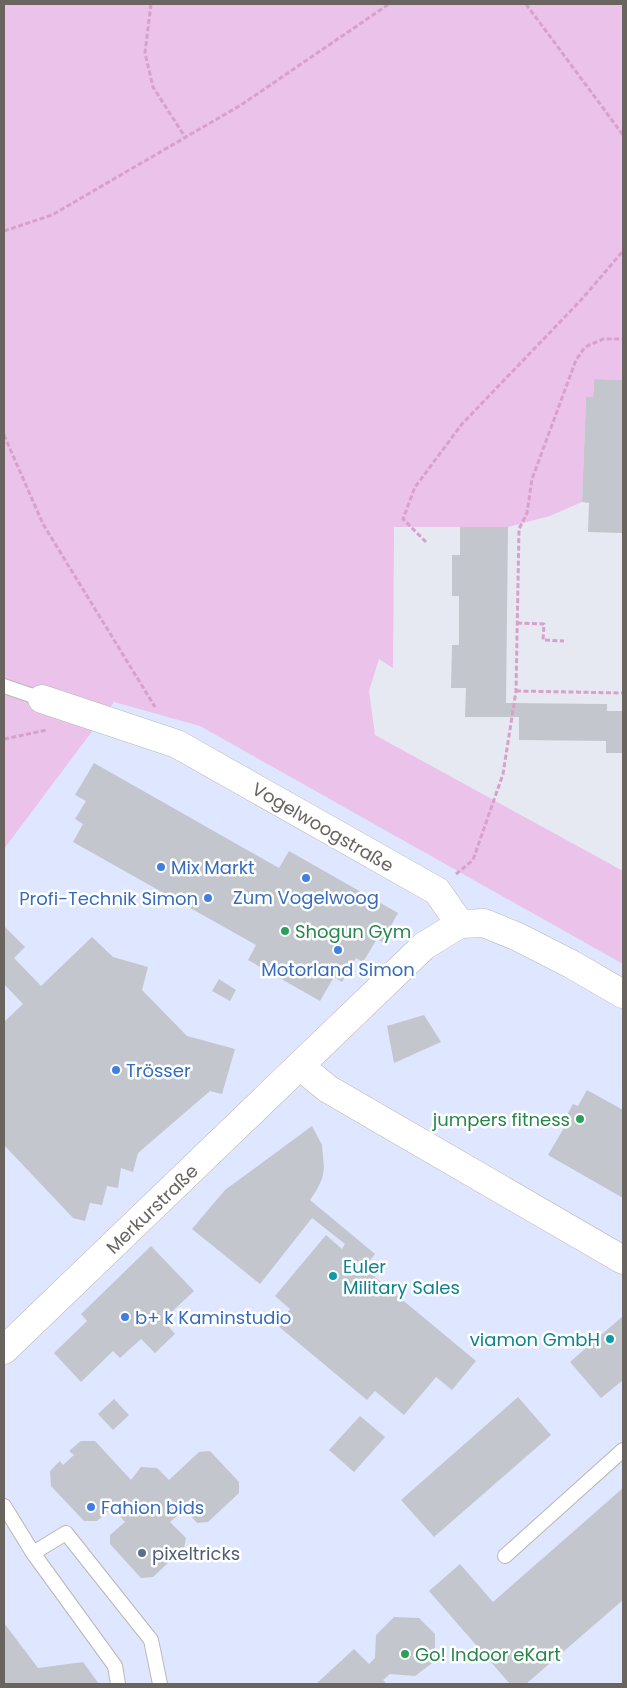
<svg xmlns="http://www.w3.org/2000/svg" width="627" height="1688" viewBox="0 0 627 1688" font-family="Poppins,sans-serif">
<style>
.commercial{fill:#dfe6ff}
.green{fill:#eac2ea}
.building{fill:#c4c6cd}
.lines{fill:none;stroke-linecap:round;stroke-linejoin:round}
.service-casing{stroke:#bab7b2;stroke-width:16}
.minor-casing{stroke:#bab7b2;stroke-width:29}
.tertiary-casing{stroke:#bab7b2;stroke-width:29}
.path{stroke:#d8a1ca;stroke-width:3;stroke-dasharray:5 2.5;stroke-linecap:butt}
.service{stroke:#fff;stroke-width:14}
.minor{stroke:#fff;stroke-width:28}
.tertiary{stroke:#fff;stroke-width:28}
.shop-dot{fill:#3f7fe0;stroke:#fff;stroke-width:2}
.leisure-dot{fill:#2e9e5b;stroke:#fff;stroke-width:2}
.culture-dot{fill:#0f9aa8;stroke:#fff;stroke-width:2}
.service-dot{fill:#5c6f8a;stroke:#fff;stroke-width:2}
.labels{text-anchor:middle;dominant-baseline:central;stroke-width:5;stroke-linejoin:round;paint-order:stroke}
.street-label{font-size:18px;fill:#69645e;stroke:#fff}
.shop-label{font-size:18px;fill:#366cbe;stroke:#fff;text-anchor:start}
.leisure-label{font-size:18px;fill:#27864d;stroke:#fff;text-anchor:start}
.culture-label{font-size:18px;fill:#0d838f;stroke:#fff;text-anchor:start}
.service-label{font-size:18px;fill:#4e5e75;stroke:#fff;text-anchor:start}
</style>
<rect width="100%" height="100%" fill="#e7e9f2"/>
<!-- commercial -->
<path class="commercial" d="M 114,702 L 200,726 L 623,964 L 623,1684 L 4,1684 L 4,849 Z"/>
<!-- green -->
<path class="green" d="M 4,4 L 623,4 L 623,380 L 594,379 L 593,397 L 586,397 L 582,502 L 550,516 L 508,527 L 394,527 L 393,668 L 379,659 L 369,691 L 375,735 L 623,871 L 623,964 L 200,726 L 114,702 L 4,849 Z"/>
<!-- building -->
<g class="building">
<path d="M 594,379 L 623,380 L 623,533 L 588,532 L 589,503 L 582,502 L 586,397 L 593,397 Z"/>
<path d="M 460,527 L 508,527 L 506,703 L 607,704 L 607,711 L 623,711 L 623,753 L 606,753 L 606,741 L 519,740 L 519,717 L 465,717 L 466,688 L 451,688 L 452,645 L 459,645 L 459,596 L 452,596 L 452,555 L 460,555 Z"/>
<path d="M 94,763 L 279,868 L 289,851 L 398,913 L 382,942 L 377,939 L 363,962 L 356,958 L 342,982 L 334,977 L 320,1001 L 248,960 L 256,945 L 73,842 L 83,824 L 75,819 L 86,801 L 75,795 Z"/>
<path d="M 4,926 L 25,947 L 14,958 L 41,986 L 92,937 L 113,957 L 148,967 L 142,990 L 187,1036 L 235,1049 L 222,1094 L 210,1091 L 138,1153 L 133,1172 L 121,1168 L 118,1188 L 107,1186 L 102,1205 L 90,1203 L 85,1221 L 73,1218 L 4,1145 L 4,1022 L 23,1004 L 4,984 Z"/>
<path d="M 219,979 L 236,990 L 230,1001 L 212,991 Z"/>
<path d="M 424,1015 L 441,1042 L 394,1063 L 387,1026 Z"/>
<path d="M 587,1090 L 623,1110 L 623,1198 L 548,1155 L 568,1121 L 565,1119 L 573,1104 L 578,1106 Z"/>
<path d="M 312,1126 L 322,1145 L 324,1168 L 322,1179 L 316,1191 L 310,1200 L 375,1254 L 364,1268 L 476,1361 L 452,1390 L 436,1377 L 404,1415 L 375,1391 L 367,1400 L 277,1325 L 290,1309 L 275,1296 L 326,1235 L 342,1249 L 345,1244 L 312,1218 L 260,1284 L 192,1229 L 225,1190 Z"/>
<path d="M 151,1246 L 194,1291 L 163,1320 L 175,1334 L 155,1353 L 141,1339 L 120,1358 L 113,1351 L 81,1382 L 54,1353 L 87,1321 L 81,1314 Z"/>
<path d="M 623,1316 L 623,1380 L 601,1398 L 570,1362 Z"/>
<path d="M 518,1397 L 551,1435 L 434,1537 L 401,1500 Z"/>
<path d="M 114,1399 L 129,1415 L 113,1430 L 98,1414 Z"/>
<path d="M 360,1416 L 385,1437 L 354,1472 L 329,1450 Z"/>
<path d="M 81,1441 L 95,1441 L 131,1480 L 141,1467 L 157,1468 L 169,1480 L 199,1452 L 210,1451 L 239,1482 L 239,1493 L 208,1522 L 197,1523 L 185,1509 L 170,1522 L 186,1538 L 184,1548 L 153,1577 L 141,1578 L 110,1544 L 110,1535 L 125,1522 L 112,1508 L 97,1521 L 84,1521 L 51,1486 L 50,1471 L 60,1461 L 63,1465 L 74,1455 L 69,1451 Z"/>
<path d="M 623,1488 L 623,1600 L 526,1684 L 510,1684 L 429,1591 L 460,1564 L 493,1602 Z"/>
<path d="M 394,1617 L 419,1618 L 435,1634 L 435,1661 L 415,1676 L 390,1674 L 383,1680 L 387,1684 L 316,1684 L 354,1649 L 369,1664 L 375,1658 L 376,1635 Z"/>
<path d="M 4,1623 L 38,1668 L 83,1662 L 99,1684 L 4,1684 Z"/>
</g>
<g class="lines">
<!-- service casing -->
<g class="service-casing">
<g id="service">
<path d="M 4,686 L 42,699"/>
<path d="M 4,1506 L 33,1553 L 66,1533 L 151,1640 L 160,1684"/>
<path d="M 33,1553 L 115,1666 L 118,1684"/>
<path d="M 505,1556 L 623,1450"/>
</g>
</g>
<!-- minor casing -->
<g class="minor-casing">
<g id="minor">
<path d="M 42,699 L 177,744 L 437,891 L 460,924"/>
<path d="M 300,1066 L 328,1089 L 623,1260"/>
</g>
</g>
<!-- tertiary casing -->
<g class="tertiary-casing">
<path id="tertiary" d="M 4,1350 L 424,946 L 460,924 L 484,923 L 518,937 L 571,964 L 623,994"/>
</g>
<!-- path -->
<g class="path">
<path d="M 151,4 L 145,53 L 153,87 L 185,137"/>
<path d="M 526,4 L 623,135"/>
<path d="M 4,231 L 52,215 L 241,105 L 389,4"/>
<path d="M 4,435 L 43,524 L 155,707"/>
<path d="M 426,542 L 403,519 L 415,487 L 462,424 L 582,299 L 623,251"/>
<path d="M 517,623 L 544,624 L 543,640 L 564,641"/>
<path d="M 516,691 L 623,693"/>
<path d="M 4,739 L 47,730"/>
<path d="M 456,874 L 473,860 L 503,774 L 516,691 L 519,529 L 527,513 L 532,479 L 576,360 L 585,347 L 603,339 L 623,339"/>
</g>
<!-- service -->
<use href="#service" class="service"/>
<!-- minor -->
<use href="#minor" class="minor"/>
<!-- tertiary -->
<use href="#tertiary" class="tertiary"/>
</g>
<!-- markers -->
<g class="shop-dot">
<circle cx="161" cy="867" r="5"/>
<circle cx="306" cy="878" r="5"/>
<circle cx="208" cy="898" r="5"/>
<circle cx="338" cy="950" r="5"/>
<circle cx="116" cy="1070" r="5"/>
<circle cx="125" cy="1317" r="5"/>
<circle cx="91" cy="1507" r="5"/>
</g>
<g class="leisure-dot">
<circle cx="285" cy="931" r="5"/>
<circle cx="580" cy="1119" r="5"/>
<circle cx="405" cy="1654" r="5"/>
</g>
<g class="culture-dot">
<circle cx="333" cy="1276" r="5"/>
<circle cx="610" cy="1339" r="5"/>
</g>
<circle class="service-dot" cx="142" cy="1553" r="5"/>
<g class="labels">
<!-- street labels -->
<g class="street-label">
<text transform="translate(323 827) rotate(30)">Vogelwoogstraße</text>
<text transform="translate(152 1209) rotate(-44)">Merkurstraße</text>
</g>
<!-- shop labels -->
<g class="shop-label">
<text x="171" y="867">Mix Markt</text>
<text x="306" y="897" text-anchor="middle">Zum Vogelwoog</text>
<text x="198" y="898" text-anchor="end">Profi-Technik Simon</text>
<text x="338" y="969" text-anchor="middle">Motorland Simon</text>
<text x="126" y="1070">Trösser</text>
<text x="135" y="1317">b+ k Kaminstudio</text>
<text x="101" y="1507">Fahion bids</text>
</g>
<!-- leisure labels -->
<g class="leisure-label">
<text x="295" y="931">Shogun Gym</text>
<text x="570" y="1119" text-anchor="end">jumpers fitness</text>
<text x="415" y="1654">Go! Indoor eKart</text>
</g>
<!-- culture labels -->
<g class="culture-label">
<text x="343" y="1266">Euler<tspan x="343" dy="21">Military Sales</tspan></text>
<text x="600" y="1339" text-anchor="end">viamon GmbH</text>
</g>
<!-- service labels -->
<g class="service-label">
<text x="152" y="1553">pixeltricks</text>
</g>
</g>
<!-- border -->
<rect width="627" height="1688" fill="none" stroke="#69645e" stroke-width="10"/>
</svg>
